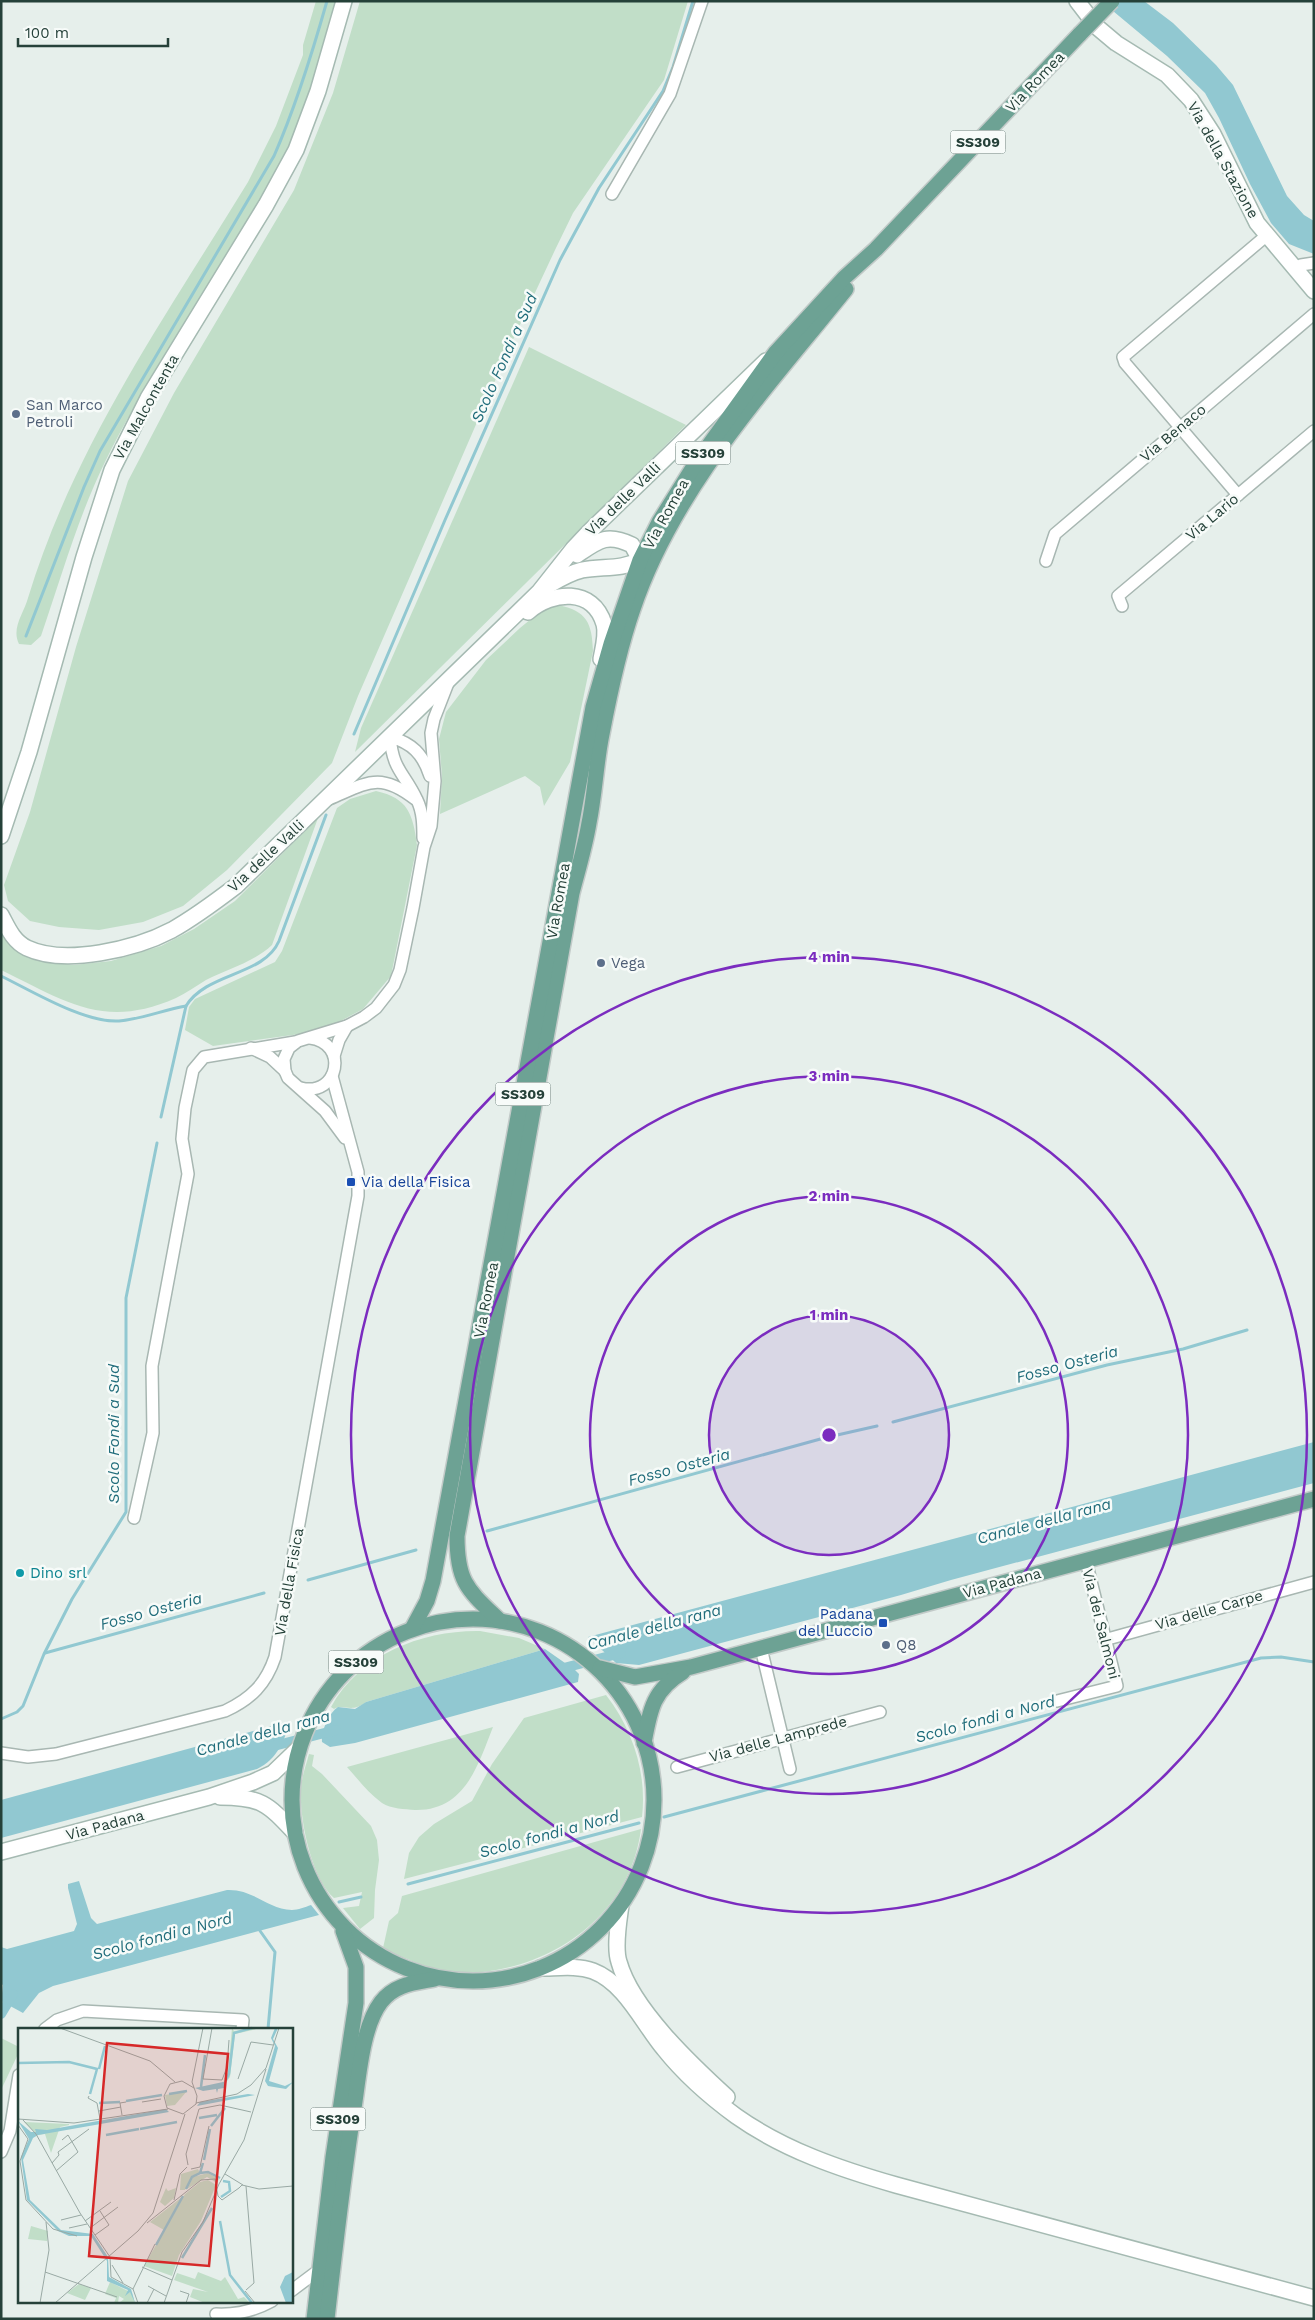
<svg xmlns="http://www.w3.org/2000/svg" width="1315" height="2320" viewBox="0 0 1315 2320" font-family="'Work Sans',sans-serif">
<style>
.green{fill:#c1dec8}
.water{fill:#91c8d1}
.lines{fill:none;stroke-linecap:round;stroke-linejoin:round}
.stream{stroke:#91c8d1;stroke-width:3}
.canal{stroke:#91c8d1;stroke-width:10}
.street-casing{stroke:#a8b7b2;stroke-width:14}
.secondary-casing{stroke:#a5bab2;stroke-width:18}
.primary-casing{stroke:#c2cac8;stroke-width:18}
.street{stroke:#fff;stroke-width:11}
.secondary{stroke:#fff;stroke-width:15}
.primary{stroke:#6da294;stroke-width:15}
.primary-bridge-casing{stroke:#c2cac8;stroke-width:18;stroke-linecap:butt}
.primary-bridge{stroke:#6da294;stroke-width:15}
.ring{fill:none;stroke:#7b2cbf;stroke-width:2.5}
.service-dot{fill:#5c6f8a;stroke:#f7fbf9;stroke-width:2}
.transit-dot{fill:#1a4fb4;stroke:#f7fbf9;stroke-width:2}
.culture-dot{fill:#0f9aa8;stroke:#f7fbf9;stroke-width:2}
.labels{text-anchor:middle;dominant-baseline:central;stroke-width:5;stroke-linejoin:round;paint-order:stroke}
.shield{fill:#f7fbf9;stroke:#647973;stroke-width:1}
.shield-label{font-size:14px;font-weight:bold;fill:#254139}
.street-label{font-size:15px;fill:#254139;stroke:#f7fbf9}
.service-label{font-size:15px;fill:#4e5e75;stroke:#f7fbf9;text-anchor:start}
.transit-label{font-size:15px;fill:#164399;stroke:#f7fbf9;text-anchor:start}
.culture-label{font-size:15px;fill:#0d838f;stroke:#f7fbf9;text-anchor:start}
.water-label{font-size:16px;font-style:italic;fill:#216d7b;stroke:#f7fbf9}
.inset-river{fill:none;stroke:#91c8d1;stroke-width:2.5}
.inset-road{fill:none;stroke:#99a9a4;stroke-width:1}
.view{fill:#d62828;fill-opacity:0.15;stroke:#d62828;stroke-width:2.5}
.inset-edge{fill:none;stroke:#254139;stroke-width:2.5}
.centre{fill:#7b2cbf;stroke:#f7fbf9;stroke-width:2.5}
.ring-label{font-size:15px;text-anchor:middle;font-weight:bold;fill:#7b2cbf;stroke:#f7fbf9;stroke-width:5;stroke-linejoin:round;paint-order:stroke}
</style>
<rect width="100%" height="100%" fill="#e6efeb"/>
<!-- green -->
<g class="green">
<path d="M 316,1 L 337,1 C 323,51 311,102 289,149 C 238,259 158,353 105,462 C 78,517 61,578 41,636 L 31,645 L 19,644 C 11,628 24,613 28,598 C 74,446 166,316 248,182 L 276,126 L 303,55 L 303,45 Z"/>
<path d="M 360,1 L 688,1 L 664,80 L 573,213 L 555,250 L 511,344 L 358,696 L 332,763 L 227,870 L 183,906 L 143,922 L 99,930 L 59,927 L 30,921 L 8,901 L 4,885 L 30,812 L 76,647 L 128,481 L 174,393 L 294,190 L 333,93 Z"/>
<path d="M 529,347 L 686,425 L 355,752 L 361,728 Z"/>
<path d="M 558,605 C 587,611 592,623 593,651 L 570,762 L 544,806 L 540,787 L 525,776 L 440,814 L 442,776 L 439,739 L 446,712 L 486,660 L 520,628 L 542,610 Z"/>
<path d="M 376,791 C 408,798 413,814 417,845 L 391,976 L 363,1009 L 322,1031 L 213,1046 L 185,1030 L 189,1007 L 195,999 L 275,962 L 282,951 L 337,808 L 350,799 Z"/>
<path d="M 318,818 L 272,945 C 254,962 228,969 206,980 C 196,986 186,993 176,998 C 104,1030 65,1001 1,970 L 1,933 L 20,953 L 42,961 L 74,965 L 111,961 L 161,946 L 194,929 L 235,901 Z"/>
<path d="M 480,1631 L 519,1638 L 545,1649 L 366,1702 C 351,1714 344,1703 334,1709 L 331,1707 C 360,1654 423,1630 480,1631 Z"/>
<path d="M 606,1695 C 633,1730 647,1773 642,1817 L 404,1879 L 409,1853 L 419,1837 L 434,1824 L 472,1801 L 492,1764 L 524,1718 Z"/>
<path d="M 493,1727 C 478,1765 465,1811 415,1810 C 405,1809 391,1809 382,1803 C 368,1793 358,1779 347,1767 Z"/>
<path d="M 309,1754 L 314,1755 L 312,1766 L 322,1774 L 371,1826 L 377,1840 L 379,1860 L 375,1890 L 374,1918 L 360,1929 L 343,1908 L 359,1906 L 362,1892 L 334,1898 C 311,1878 299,1817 301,1788 C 302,1776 306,1765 309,1754 Z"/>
<path d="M 641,1829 C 630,1915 553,1969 470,1973 C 440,1974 410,1961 383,1948 L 389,1921 L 398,1913 L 402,1896 Z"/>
<path d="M 1,2038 L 19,2047 L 19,2052 L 1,2090 Z"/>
</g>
<!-- water -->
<g class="water">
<path d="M 1101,1 L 1144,1 L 1173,23 L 1216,65 L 1233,85 L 1287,196 L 1304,215 L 1314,221 L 1314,254 L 1289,244 L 1271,223 L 1250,184 L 1219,118 L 1205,93 L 1167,56 Z"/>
<path d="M 1314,1442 L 1314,1483 L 951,1580 L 901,1595 L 639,1665 L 616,1663 L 588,1637 Z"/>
<path d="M 545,1649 L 575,1670 L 579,1674 L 578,1682 L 355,1743 L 330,1747 L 322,1742 C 321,1731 329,1713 338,1707 L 355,1709 L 366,1702 Z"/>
<path d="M 290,1721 C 284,1742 277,1759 257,1769 L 1,1838 L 1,1800 Z"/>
<path d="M 79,1881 L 91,1918 L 97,1924 L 227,1890 C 254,1889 267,1909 292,1910 C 298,1910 305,1907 311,1905 L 319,1915 L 53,1986 L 39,1993 L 23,2013 L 1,2001 L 3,1985 L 1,1984 L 1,1947 L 7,1949 L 74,1931 L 77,1924 L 68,1888 L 68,1884 Z"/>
</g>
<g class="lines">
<!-- stream -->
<g class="stream">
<path d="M 26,636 L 84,487 L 100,451 L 274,156 C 296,106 312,54 327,1"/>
<path d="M 354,734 L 445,520 L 560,260 L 599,188 L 663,91 L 673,67 L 693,1"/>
<path d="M 1,976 C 32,991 84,1023 119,1021 C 142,1019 163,1010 186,1006"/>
<path d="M 161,1117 L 186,1006 C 207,972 264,976 279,941 L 326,815"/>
<path d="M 893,1422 L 1107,1365 L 1183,1349 L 1247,1330"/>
<path d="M 487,1531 L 824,1438 L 877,1426"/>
<path d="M 308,1580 L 416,1550"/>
<path d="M 45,1653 L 264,1593"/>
<path d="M 1,1719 L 17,1712 L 23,1706 L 44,1654 L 72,1599 L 126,1512 L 126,1298 L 157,1143"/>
<path d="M 664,1817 L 1261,1658 L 1281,1657 L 1314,1662"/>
<path d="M 408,1884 L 639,1823"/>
<path d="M 339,1902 L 361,1897"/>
<path d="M 258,1928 L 275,1952 L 268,2029"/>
</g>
<!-- canal -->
<g class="canal">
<path d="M 560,1669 L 621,1653"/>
<path d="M 270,1747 L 336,1730"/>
<path d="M 1,2014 L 13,1994"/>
</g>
<!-- street casing -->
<g class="street-casing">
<g id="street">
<path d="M 612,194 L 670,94 L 702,1"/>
<path d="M 1295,269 L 1301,265 L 1314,263"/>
<path d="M 1238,495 L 1125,363 L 1123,357 L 1266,236"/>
<path d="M 1046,561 L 1055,534 L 1314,314"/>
<path d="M 1122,606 L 1118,596 L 1314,431"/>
<path d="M 329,799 C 367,783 379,771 415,799"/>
<path d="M 423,838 C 423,826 423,812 417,800 C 404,772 393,771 390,737 C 412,743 423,754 430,776"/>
<path d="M 251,1048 L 270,1057 L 285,1071"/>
<path d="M 334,1056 L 339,1040 L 347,1026"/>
<path d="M 301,1088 C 339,1097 349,1043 310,1038"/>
<path d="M 345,1138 L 325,1111 L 288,1078 L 285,1071 L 284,1059 L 289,1048 L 298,1041 L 347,1026 L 364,1017 L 376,1008 L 394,985 L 400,970 L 413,908 L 424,847 L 431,826 L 435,781 L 431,733 L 434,719 L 448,683"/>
<path d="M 134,1518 L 153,1433 L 152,1366 L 188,1174 L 182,1139 L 185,1108 L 193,1070 L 204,1057 L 295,1042"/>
<path d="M 1104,1640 L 1314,1582"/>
<path d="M 761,1648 L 790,1769"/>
<path d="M 1057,1701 L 1117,1686 L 1086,1561"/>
<path d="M 1,1753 L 28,1757 L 56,1754 L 225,1711 C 251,1699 266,1684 275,1657 L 358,1196 L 358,1172 L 332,1076"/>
<path d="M 677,1767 L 880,1712"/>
<path d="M 45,2029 L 57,2020 L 83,2011 L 243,2020 L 242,2029"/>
<path d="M 1,2152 L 10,2131 L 19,2075"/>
<path d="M 291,2291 L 319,2270"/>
<path d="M 216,2314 C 237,2315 254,2311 272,2301"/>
</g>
</g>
<!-- secondary casing -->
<g class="secondary-casing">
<g id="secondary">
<path d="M 1077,1 L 1097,27 L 1116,43 L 1167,75 L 1191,100 L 1213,134 L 1257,223 L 1314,291"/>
<path d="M 577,555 C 599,540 607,533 632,545 L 640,560"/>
<path d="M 546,587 C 558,580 569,573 582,570 C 602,566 621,570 640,560 L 647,563"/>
<path d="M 528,612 C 552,591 593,587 604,624 C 607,634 603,648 601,659"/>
<path d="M 1,836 L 29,752 L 84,557 L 112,470 L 148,398 L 266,205 L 296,150 L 318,91 L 344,1"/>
<path d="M 1,915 C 8,928 13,941 27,948 C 65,966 136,949 172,930 C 195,917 215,902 236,886 L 539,592 L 573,549 L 589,532 L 766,361"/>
<path d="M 220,1797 C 261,1797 267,1803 295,1833"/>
<path d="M 1,1852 L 209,1797 L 253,1782 L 273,1773 L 299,1748"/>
<path d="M 621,1905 C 619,1920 614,1947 619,1962 C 632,2009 692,2065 727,2097"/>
<path d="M 540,1968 C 557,1968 577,1965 593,1971 C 625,1983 643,2024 664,2049 C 684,2074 710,2097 736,2116 C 784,2150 840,2169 896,2185 L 1314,2298"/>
</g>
</g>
<!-- primary casing -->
<g class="primary-casing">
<g id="primary">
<circle cx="473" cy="1800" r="181"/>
<path d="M 500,1621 C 468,1590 457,1583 457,1536 L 572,893 C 578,870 585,847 589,823 C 595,794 596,763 602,734 C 610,692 619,649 633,609 C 674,487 767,388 846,289"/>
<path d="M 412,1629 L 427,1601 L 433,1581 L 593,707 L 611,644 L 640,560 L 659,522 L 694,466 L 776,352 L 844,278 L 876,249 L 1080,34"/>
<path d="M 600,1668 L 635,1677 L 691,1667 L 1314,1499"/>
<path d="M 644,1743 C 650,1710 653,1690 683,1672"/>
<path d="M 314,2319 L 333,2157 L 356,2003 L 356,1967 L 343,1931"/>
<path d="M 327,2319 C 335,2248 343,2178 354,2108 C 359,2077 362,2027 381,2002 C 395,1984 414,1983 435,1979"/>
</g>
</g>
<!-- street -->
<use href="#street" class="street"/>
<!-- secondary -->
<use href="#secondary" class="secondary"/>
<!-- primary -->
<use href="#primary" class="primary"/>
<!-- primary-bridge casing -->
<g class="primary-bridge-casing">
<path id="primary-bridge" d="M 1080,34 L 1112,1"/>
</g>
<!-- primary-bridge -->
<use href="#primary-bridge" class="primary-bridge"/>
</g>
<!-- distance rings -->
<circle cx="829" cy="1435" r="120" fill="#7b2cbf" fill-opacity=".12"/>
<g class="ring">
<circle cx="829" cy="1435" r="120"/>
<circle cx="829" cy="1435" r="239"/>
<circle cx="829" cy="1435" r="359"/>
<circle cx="829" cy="1435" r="478"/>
</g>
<!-- markers -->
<g class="service-dot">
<circle cx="16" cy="414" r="5"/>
<circle cx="601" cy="963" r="5"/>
<circle cx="886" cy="1645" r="5"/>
</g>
<g class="transit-dot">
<rect x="346" y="1177" width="10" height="10" rx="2.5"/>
<rect x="878" y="1618" width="10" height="10" rx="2.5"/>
</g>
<circle class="culture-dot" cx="20" cy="1573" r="5"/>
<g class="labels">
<!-- shield labels -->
<g class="shield">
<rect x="950.5" y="130.5" width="55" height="23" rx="4"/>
<rect x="675.5" y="441.5" width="55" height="23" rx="4"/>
<rect x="495.5" y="1082.5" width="55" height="23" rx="4"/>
<rect x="328.5" y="1650.5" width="55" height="23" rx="4"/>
<rect x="310.5" y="2107.5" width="55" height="23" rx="4"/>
</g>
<g class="shield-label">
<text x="978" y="142">SS309</text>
<text x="703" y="453">SS309</text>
<text x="523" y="1094">SS309</text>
<text x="356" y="1662">SS309</text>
<text x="338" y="2119">SS309</text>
</g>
<!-- street labels -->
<g class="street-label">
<text transform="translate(1035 82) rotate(-46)">Via Romea</text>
<text transform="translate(1223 160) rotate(61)">Via della Stazione</text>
<text transform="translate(146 407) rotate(-61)">Via Malcontenta</text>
<text transform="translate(1173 433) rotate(-40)">Via Benaco</text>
<text transform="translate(623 499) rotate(-44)">Via delle Valli</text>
<text transform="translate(666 514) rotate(-61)">Via Romea</text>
<text transform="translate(1212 517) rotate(-40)">Via Lario</text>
<text transform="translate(266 856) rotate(-43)">Via delle Valli</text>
<text transform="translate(558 901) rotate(-80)">Via Romea</text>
<text transform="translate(486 1300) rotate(-79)">Via Romea</text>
<text transform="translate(289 1582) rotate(-80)">Via della Fisica</text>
<text transform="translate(1002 1583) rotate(-15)">Via Padana</text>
<text transform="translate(1209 1610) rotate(-16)">Via delle Carpe</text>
<text transform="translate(1101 1624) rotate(76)">Via dei Salmoni</text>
<text transform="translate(778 1739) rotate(-15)">Via delle Lamprede</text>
<text transform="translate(105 1825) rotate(-15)">Via Padana</text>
</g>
<!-- service labels -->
<g class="service-label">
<text x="26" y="405">San Marco<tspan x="26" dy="17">Petroli</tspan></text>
<text x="611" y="963">Vega</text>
<text x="896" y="1645">Q8</text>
</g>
<!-- transit labels -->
<g class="transit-label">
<text x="361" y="1182">Via della Fisica</text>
<text x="873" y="1614" text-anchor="end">Padana<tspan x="873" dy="17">del Luccio</tspan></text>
</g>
<!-- culture labels -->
<g class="culture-label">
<text x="30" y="1573">Dino srl</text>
</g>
<!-- water labels -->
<g class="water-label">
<text transform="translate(504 358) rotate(-66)">Scolo Fondi a Sud</text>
<text transform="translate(1067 1364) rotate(-15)">Fosso Osteria</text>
<text transform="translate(113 1434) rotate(-90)">Scolo Fondi a Sud</text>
<text transform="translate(679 1467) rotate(-15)">Fosso Osteria</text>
<text transform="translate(1044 1521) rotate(-15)">Canale della rana</text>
<text transform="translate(151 1611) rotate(-15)">Fosso Osteria</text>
<text transform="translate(654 1627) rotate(-15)">Canale della rana</text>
<text transform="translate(985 1719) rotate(-15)">Scolo fondi a Nord</text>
<text transform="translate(263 1733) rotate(-15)">Canale della rana</text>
<text transform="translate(549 1834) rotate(-15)">Scolo fondi a Nord</text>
<text transform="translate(162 1936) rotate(-15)">Scolo fondi a Nord</text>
</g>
</g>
<!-- overview -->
<g transform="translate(18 2028)">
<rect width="275" height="275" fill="#e6efeb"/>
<path d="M 214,0 L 216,3 L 243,0 L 217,6 L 212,49 L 209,53 L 206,51 L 210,44 ZM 169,63 L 157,77 L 149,78 L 147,67 ZM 6,94 L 51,96 L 51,97 L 42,99 L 33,125 L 27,106 L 20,107 ZM 180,141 L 182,145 L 174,148 L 167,162 L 162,162 L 163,146 ZM 190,145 L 201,151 L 199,155 L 189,149 L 169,161 L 175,149 ZM 190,152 L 198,157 L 183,193 L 161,227 L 154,248 L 126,238 L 167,166 L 182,154 ZM 148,160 L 150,163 L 158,160 L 156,170 L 147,178 L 142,174 ZM 164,169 L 146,202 L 132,194 ZM 13,198 L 30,203 L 29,213 L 10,211 ZM 180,244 L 203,253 L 207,249 L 220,271 L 226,269 L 232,275 L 187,275 L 172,269 L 175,261 L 190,264 L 156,252 L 159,245 L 177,251 ZM 92,254 L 114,265 L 117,275 L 101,275 L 106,271 L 101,268 L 100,275 L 96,275 L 98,270 L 87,266 ZM 61,256 L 73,260 L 67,272 L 49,265 Z" fill="#c1dec8"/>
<path d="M 257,0 L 260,0 L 255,11 L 260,20 L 251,53 L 267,58 L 275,54 L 268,61 L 250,58 L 247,53 L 257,18 L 253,10 ZM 205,54 L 208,55 L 208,66 L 206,60 L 200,61 L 199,65 L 198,61 L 185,63 L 177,60 ZM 230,66 L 237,67 L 179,78 L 182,74 ZM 148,81 L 151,84 L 20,107 L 15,110 L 5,132 L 12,172 L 43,202 L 75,206 L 90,229 L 91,249 L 113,261 L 117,275 L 112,264 L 107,268 L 110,262 L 89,253 L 89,233 L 73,208 L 51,208 L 40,203 L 9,172 L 3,129 L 11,111 L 0,93 L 13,104 L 18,104 L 17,101 L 29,102 ZM 275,244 L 275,275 L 268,275 L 262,259 L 267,248 Z" fill="#91c8d1"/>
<path class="inset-river" d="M 0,35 L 51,34 L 79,41 L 72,66M 81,41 L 87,18M 206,56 L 211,46 L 216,5 L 234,0M 183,59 L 187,27M 151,66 L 169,63M 108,73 L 144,67M 81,75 L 102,74M 181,90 L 199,87M 193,98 L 207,80M 122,101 L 159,94M 88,107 L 121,101M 186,132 L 192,101M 182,145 L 190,144 L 202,150M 168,161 L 174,149 L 182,145 L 185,135M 203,169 L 212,163 L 211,154 L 205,153M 202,193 L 212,247 L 234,275M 138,217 L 165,168M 164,230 L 194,180"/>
<path class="inset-road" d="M 42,0 L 132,33 L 157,54M 194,0 L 185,51 L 204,52 L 209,39 L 211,12M 220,51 L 233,14 L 255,17M 176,60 L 164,53 L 152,56 L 146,68 L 149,80 L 165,86 L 178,76 L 179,68 L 174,54 L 185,0M 71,68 L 70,70 L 79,75 L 82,91M 124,74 L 143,71M 178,75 L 219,66 L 233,57 L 248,40 L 261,0M 81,83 L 103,79M 104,87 L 102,75 L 108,74M 0,91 L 56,95 L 150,81M 5,92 L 18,106 L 62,185 L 92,229 L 93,249 L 115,261 L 120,275M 0,97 L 10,111 L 2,133 L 8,172 L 35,201 L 59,208M 34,135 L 41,127 L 40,124 L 71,101M 170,137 L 168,126 L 181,81 L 202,77 L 233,84M 173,141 L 182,139 L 191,98M 38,143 L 60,124 L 50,107 L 44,112M 207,146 L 225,157M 221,160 L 224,157 L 241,161 L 275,158M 156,172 L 162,146 L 169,139M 43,192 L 63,187M 67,193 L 93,174M 129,195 L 183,152 L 197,151 L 200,168 L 204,172 L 221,160M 51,200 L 69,196M 72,200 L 100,179M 77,207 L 91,197 L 82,183M 94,237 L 105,255M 124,239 L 154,252M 27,244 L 99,269M 130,258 L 148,268M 115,261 L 137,216M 228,262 L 236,255 L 228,158M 162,263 L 171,266 L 168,275M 227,263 L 237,275M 22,275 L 31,222 L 28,194M 37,275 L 120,203 L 135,185 L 167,86M 129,275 L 136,261M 146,275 L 164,224 L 185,194 L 201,156 L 226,112 L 248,41"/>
<path class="view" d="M 89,15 L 210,26 L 191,238 L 71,228 Z"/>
<rect width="275" height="275" class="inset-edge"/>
</g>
<circle cx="829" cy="1435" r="8" class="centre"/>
<g class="ring-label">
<text x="829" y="962">4 min</text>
<text x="829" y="1081">3 min</text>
<text x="829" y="1201">2 min</text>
<text x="829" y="1320">1 min</text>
</g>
<!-- border -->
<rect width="1315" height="2320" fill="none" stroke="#254139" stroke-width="5"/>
<!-- scale -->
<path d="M18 38v8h150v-8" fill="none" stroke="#254139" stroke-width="2.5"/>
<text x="25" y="38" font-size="15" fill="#254139" stroke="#f7fbf9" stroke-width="4" paint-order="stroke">100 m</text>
</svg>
